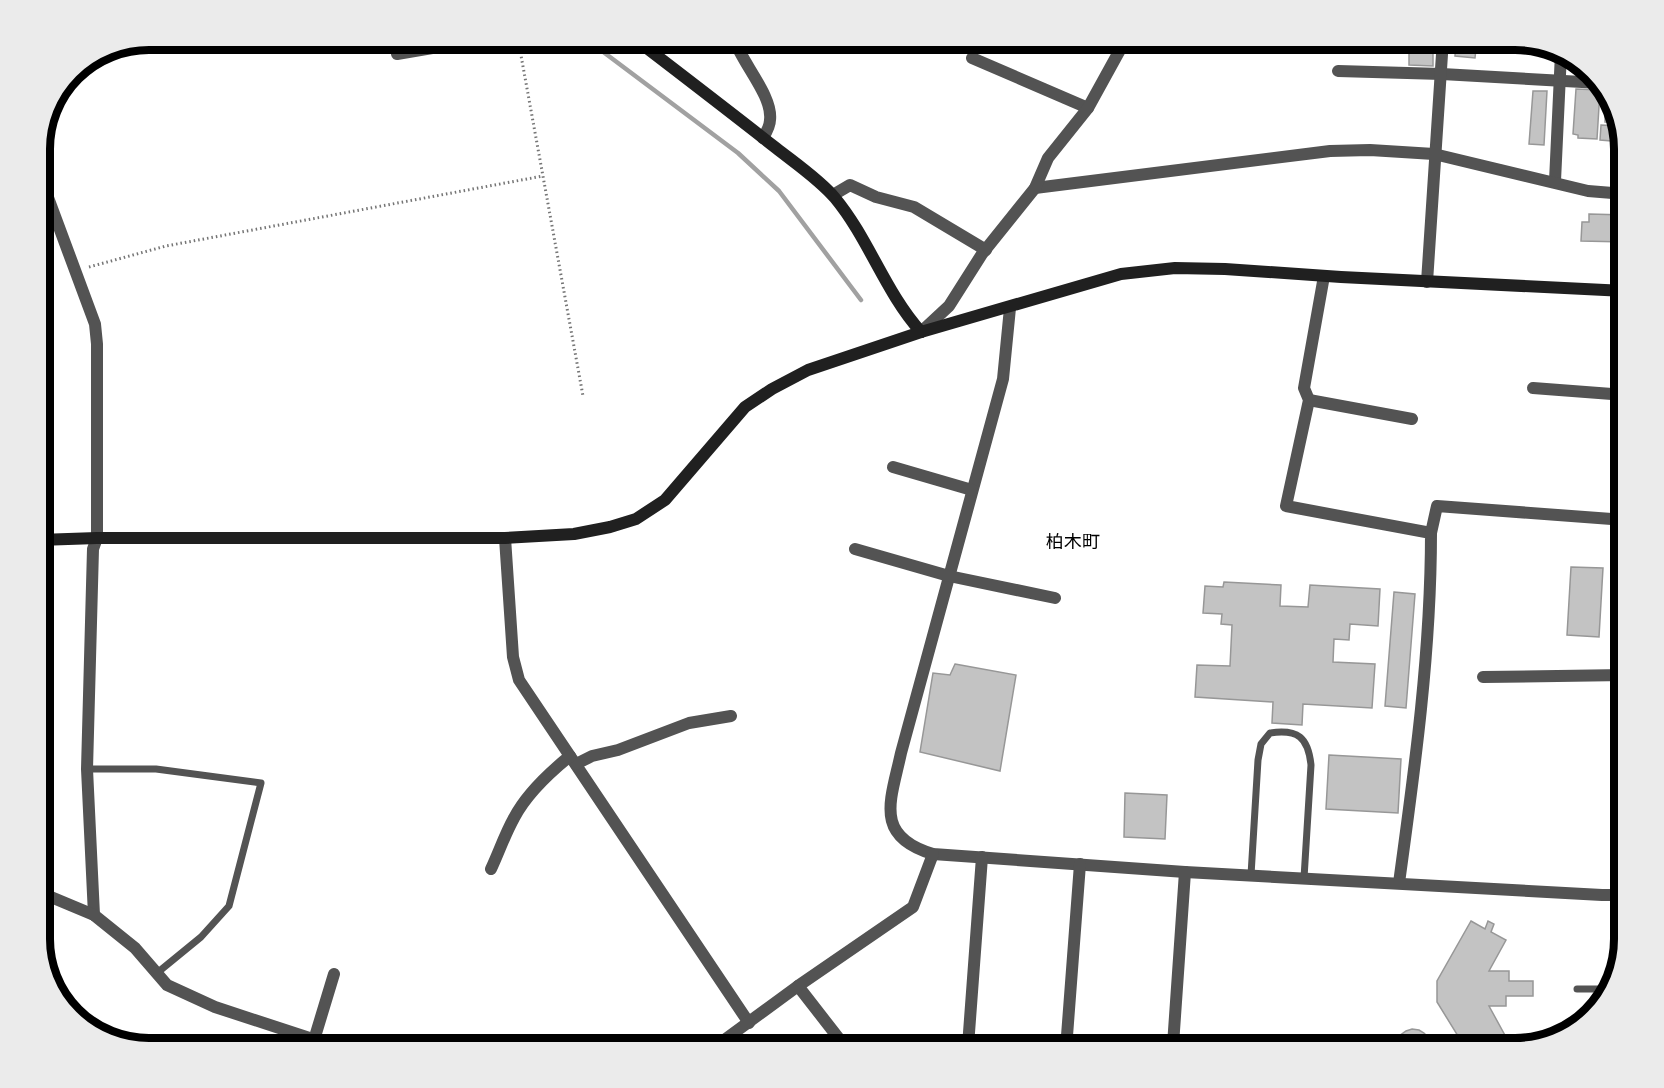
<svg xmlns="http://www.w3.org/2000/svg" width="1664" height="1088" viewBox="0 0 1664 1088" font-family="'Public Sans','Noto Sans JP',sans-serif">
<style>
.lines{fill:none;stroke-linecap:round;stroke-linejoin:round}
.stream{stroke:#a1a1a1;stroke-width:4.5}
.building{fill:#c3c3c3;stroke:#979797;stroke-width:1.5}
.path{stroke:#757575;stroke-width:3;stroke-dasharray:1.5 3;stroke-linecap:butt}
.lane{stroke:#535353;stroke-width:7}
.street{stroke:#535353;stroke-width:12}
.secondary{stroke:#202020;stroke-width:12}
.labels{text-anchor:middle;dominant-baseline:central;stroke-width:5;stroke-linejoin:round;paint-order:stroke}
.quarter-label{font-size:18px;fill:#000;stroke:#fff}
.rim{fill:none;stroke:#000;stroke-width:8}
</style>
<rect width="100%" height="100%" fill="#fff"/>
<g class="lines">
<!-- stream -->
<path class="stream" d="M 586,39 L 738,153 L 779,191 L 861,300"/>
</g>
<!-- building -->
<g class="building">
<rect x="1305" y="39" width="28" height="3"/>
<rect x="1364" y="39" width="50" height="11"/>
<path d="M 1416,39 L 1433,39 L 1433,66 L 1409,65 L 1409,53 L 1416,53 Z"/>
<path d="M 1456,39 L 1477,39 L 1475,58 L 1455,56 Z"/>
<path d="M 1576,57 L 1591,73 L 1591,74 L 1576,73 Z"/>
<path d="M 1576,89 L 1600,90 L 1597,139 L 1578,138 L 1578,135 L 1573,134 Z"/>
<path d="M 1605,90 L 1611,94 L 1615,111 L 1604,110 Z"/>
<path d="M 1533,91 L 1547,91 L 1544,145 L 1529,144 Z"/>
<path d="M 1605,113 L 1616,113 L 1618,123 L 1605,122 Z"/>
<path d="M 1601,125 L 1619,126 L 1623,142 L 1600,140 Z"/>
<path d="M 1589,214 L 1625,215 L 1625,242 L 1581,241 L 1582,222 L 1589,222 Z"/>
<path d="M 1571,567 L 1603,568 L 1599,637 L 1567,635 Z"/>
<path d="M 1224,582 L 1281,585 L 1280,606 L 1308,607 L 1310,585 L 1380,589 L 1378,626 L 1350,624 L 1349,640 L 1334,639 L 1333,662 L 1375,664 L 1372,708 L 1303,704 L 1302,725 L 1272,723 L 1273,702 L 1195,697 L 1197,665 L 1230,666 L 1232,625 L 1221,624 L 1222,614 L 1203,613 L 1205,586 L 1223,587 Z"/>
<path d="M 1394,592 L 1415,594 L 1406,708 L 1385,706 Z"/>
<path d="M 955,664 L 1016,675 L 1000,771 L 920,752 L 933,673 L 950,675 Z"/>
<path d="M 1329,755 L 1401,759 L 1398,813 L 1326,809 Z"/>
<path d="M 1125,793 L 1167,795 L 1165,839 L 1124,837 Z"/>
<path d="M 1471,921 L 1485,929 L 1488,921 L 1494,924 L 1491,932 L 1506,940 L 1489,971 L 1509,971 L 1509,981 L 1533,981 L 1533,996 L 1506,996 L 1506,1006 L 1489,1006 L 1507,1039 L 1496,1046 L 1498,1049 L 1466,1049 L 1437,1002 L 1437,981 Z"/>
<path d="M 1412,1029 L 1419,1030 L 1424,1033 L 1428,1037 L 1430,1049 L 1381,1049 L 1406,1031 Z"/>
</g>
<g class="lines">
<!-- path -->
<g class="path">
<path d="M 518,39 L 583,396"/>
<path d="M 89,267 L 166,246 L 543,176"/>
</g>
<!-- lane -->
<g class="lane">
<path d="M 87,769 L 156,769 L 261,783 L 229,906 L 201,937 L 157,973"/>
<path d="M 1251,875 L 1258,760 L 1261,744 L 1270,733 C 1298,729 1308,737 1311,765 L 1304,878"/>
<path d="M 1577,989 L 1610,989"/>
</g>
<!-- street -->
<g class="street">
<path d="M 734,39 C 742,63 773,96 770,120 C 770,126 766,133 763,138"/>
<path d="M 397,54 L 485,39"/>
<path d="M 972,58 L 1088,108"/>
<path d="M 1338,71 L 1442,74 L 1600,83"/>
<path d="M 1555,181 L 1561,53"/>
<path d="M 1035,188 L 1330,151 L 1370,150 L 1434,154 L 1588,191 L 1625,194"/>
<path d="M 39,195 L 46,192 L 95,324 L 97,344 L 97,538 L 93,549 L 87,769 L 94,915"/>
<path d="M 833,195 L 850,185 L 876,197 L 914,207 L 986,250"/>
<path d="M 1324,276 L 1304,388 L 1309,400 L 1286,506 L 1431,533 C 1431,651 1415,767 1399,883"/>
<path d="M 1427,282 L 1443,39"/>
<path d="M 1010,308 L 1003,379 L 901,753 C 891,800 873,836 933,854 L 1185,872 L 1602,895 L 1625,895"/>
<path d="M 921,332 L 949,306 L 982,254 L 1035,188 L 1048,158 L 1088,108 L 1126,39"/>
<path d="M 1533,388 L 1625,395"/>
<path d="M 1309,400 L 1412,419"/>
<path d="M 893,467 L 972,490"/>
<path d="M 1431,533 L 1437,506 L 1625,520"/>
<path d="M 505,538 L 513,657 L 519,680 L 749,1023"/>
<path d="M 855,549 L 949,576 L 1055,598"/>
<path d="M 1483,677 L 1625,675"/>
<path d="M 576,764 L 592,756 L 618,750 L 689,723 L 731,716"/>
<path d="M 491,869 C 499,852 505,834 514,818 C 527,793 549,773 570,756"/>
<path d="M 39,892 L 94,915 L 135,948 L 167,985 L 215,1007 L 343,1049"/>
<path d="M 798,986 L 847,1049"/>
<path d="M 314,1040 L 334,974"/>
<path d="M 1173,1045 L 1185,872"/>
<path d="M 712,1049 L 798,986 L 913,907 L 933,854"/>
<path d="M 963,1049 L 968,1046 L 982,857"/>
<path d="M 1066,1049 L 1080,864"/>
</g>
<!-- secondary -->
<g class="secondary">
<path d="M 635,39 C 682,75 729,111 776,148 C 795,163 820,180 835,198 C 869,239 885,292 921,332"/>
<path d="M 39,173 L 46,192"/>
<path d="M 39,540 L 97,538 L 505,538 L 574,534 L 610,527 L 636,519 L 665,500 L 745,407 L 772,389 L 808,370 L 921,332 L 1121,274 L 1175,268 L 1225,269 L 1341,277 L 1625,291"/>
<path d="M 1616,971 L 1625,803"/>
</g>
</g>
<g class="labels">
<!-- quarter labels -->
<g class="quarter-label">
<text x="1073" y="541">柏木町</text>
</g>
</g>
<!-- crop -->
<path d="M0 0H1664V1088H0ZM149 50H1515A99 99 0 0 1 1614 149V939A99 99 0 0 1 1515 1038H149A99 99 0 0 1 50 939V149A99 99 0 0 1 149 50Z" fill="#ebebeb" fill-rule="evenodd"/>
<path class="rim" d="M149 50H1515A99 99 0 0 1 1614 149V939A99 99 0 0 1 1515 1038H149A99 99 0 0 1 50 939V149A99 99 0 0 1 149 50Z"/>
</svg>
